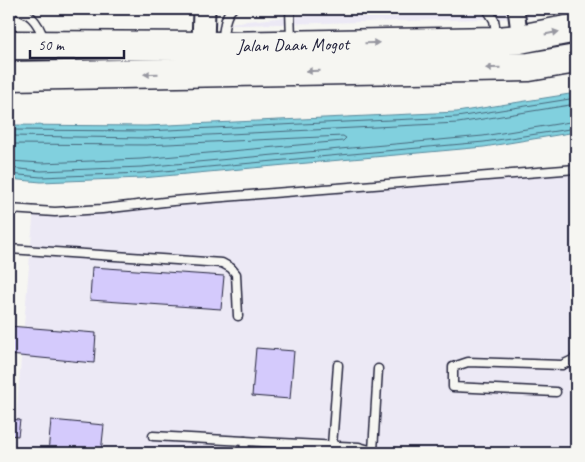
<svg xmlns="http://www.w3.org/2000/svg" width="585" height="462" viewBox="0 0 585 462" font-family="Caveat,sans-serif">
<style>
.built{fill:#ece9f5}
.water{fill:#81d0de;stroke:#5b8a9d}
.lines{fill:none;stroke-linecap:round;stroke-linejoin:round}
.shore{stroke:#48687c;stroke-width:1}
.building{fill:#d4cafc;stroke:#22223b}
.lane-casing{stroke:#22223b;stroke-width:11}
.street-casing{stroke:#22223b;stroke-width:19}
.secondary-casing{stroke:#22223b;stroke-width:25}
.highway-casing{stroke:#22223b;stroke-width:31}
.lane{stroke:#f6f6f2;stroke-width:8}
.street{stroke:#f6f6f2;stroke-width:15}
.secondary{stroke:#f6f6f2;stroke-width:21}
.highway{stroke:#f6f6f2;stroke-width:28}
.oneway{fill:#9797a0}
.labels{text-anchor:middle;dominant-baseline:central;stroke-width:4;stroke-linejoin:round;paint-order:stroke}
.street-label{font-size:18px;fill:#22223b;stroke:#f6f6f2}
</style>
<rect width="100%" height="100%" fill="#f6f6f2"/>
<filter id="ink" filterUnits="userSpaceOnUse"><feTurbulence type="fractalNoise" baseFrequency=".02" numOctaves="2"/><feDisplacementMap in="SourceGraphic" scale="10" xChannelSelector="R" yChannelSelector="G"/><feConvolveMatrix kernelMatrix="1 2 1 2 8 2 1 2 1" color-interpolation-filters="sRGB"/></filter>
<g filter="url(#ink)">
<!-- built -->
<g class="built">
<path d="M 366,9 L 575,9 L 525,18 L 199,26 Z"/>
<path d="M 576,173 L 576,453 L 13,453 L 34,208 L 110,211 Z"/>
</g>
<!-- water -->
<path class="water" d="M 576,93 L 576,132 L 484,147 L 142,178 L 41,182 L 9,179 L 9,125 L 146,126 L 457,112 Z"/>
<g class="lines">
<!-- shore -->
<g class="shore">
<path d="M 9,130 L 146,131 L 457,117 L 576,98"/>
<path d="M 9,136 L 146,138 L 458,123 L 576,104"/>
<path d="M 9,144 L 146,145 L 343,136 L 346,138 L 343,141 L 141,159 L 42,163 L 9,161"/>
<path d="M 9,168 L 41,171 L 142,167 L 483,136 L 576,121"/>
<path d="M 9,174 L 41,177 L 142,173 L 484,142 L 576,128"/>
</g>
</g>
<!-- building -->
<g class="building">
<path d="M 92,267 L 224,276 L 221,309 L 90,300 Z"/>
<path d="M 9,326 L 96,333 L 94,363 L 9,355 Z"/>
<path d="M 256,348 L 294,351 L 290,399 L 252,396 Z"/>
<path d="M 9,419 L 20,420 L 18,436 L 9,435 Z"/>
<path d="M 51,420 L 104,425 L 101,453 L 48,453 Z"/>
</g>
<g class="lines">
<!-- lane casing -->
<g class="lane-casing">
<g id="lane">
<path d="M 9,9 C 29,10 38,21 44,40"/>
<path d="M 290,9 L 291,39"/>
<path d="M 487,9 L 494,20 L 497,37"/>
<path d="M 223,41 C 223,31 225,15 232,9"/>
<path d="M 9,209 L 55,212 L 102,209 L 173,201 L 576,169"/>
<path d="M 9,249 L 222,263 L 231,268 L 236,274 L 238,316"/>
<path d="M 556,392 L 453,387 L 453,367 L 468,362 L 562,365 L 575,359 L 576,356"/>
<path d="M 153,436 L 245,441"/>
<path d="M 332,446 L 338,365"/>
<path d="M 373,451 L 378,369"/>
<path d="M 244,453 L 245,441 L 359,447 L 373,451 L 376,453"/>
</g>
</g>
<!-- street casing -->
<g class="street-casing">
<path id="street" d="M 516,9 L 520,39"/>
</g>
<!-- secondary casing -->
<g class="secondary-casing">
<path id="secondary" d="M 203,45 L 204,9"/>
</g>
<!-- highway casing -->
<g class="highway-casing">
<g id="highway">
<path id="s1" d="M 9,45 L 223,46 L 497,41 L 520,39 L 576,28"/>
<path d="M 9,76 L 529,67 L 576,59"/>
</g>
</g>
<!-- lane -->
<use href="#lane" class="lane"/>
<!-- street -->
<use href="#street" class="street"/>
<!-- secondary -->
<use href="#secondary" class="secondary"/>
<!-- highway -->
<use href="#highway" class="highway"/>
</g>
<!-- one-way arrows -->
<defs><path id="oneway-solid" d="M-6-.8H1V-3.2L6.5 0L1 3.2V.8H-6Z" transform="scale(1.25)"/></defs>
<g class="oneway">
<use href="#oneway-solid" transform="translate(552 33) rotate(-11)"/>
<use href="#oneway-solid" transform="translate(372 43) rotate(-1)"/>
<use href="#oneway-solid" transform="translate(493 68) rotate(179)"/>
<use href="#oneway-solid" transform="translate(313 71) rotate(179)"/>
<use href="#oneway-solid" transform="translate(151 74) rotate(179)"/>
</g>
</g>
<g class="labels">
<!-- street labels -->
<g class="street-label">
<text stroke="none"><textPath href="#s1" startOffset="284">Jalan Daan Mogot</textPath></text>
</g>
</g>
<!-- margin -->
<rect width="585" height="462" fill="none" stroke="#f6f6f2" stroke-width="30"/>
<rect x="15" y="15" width="555" height="432" fill="none" stroke="#22223b" stroke-width="2" filter="url(#ink)"/>
<!-- scale -->
<path d="M30 50v8h94v-8" fill="none" stroke="#22223b" stroke-width="2.5"/>
<text x="38" y="50" font-size="15" fill="#22223b" stroke="#f6f6f2" stroke-width="4" paint-order="stroke">50 m</text>
</svg>
